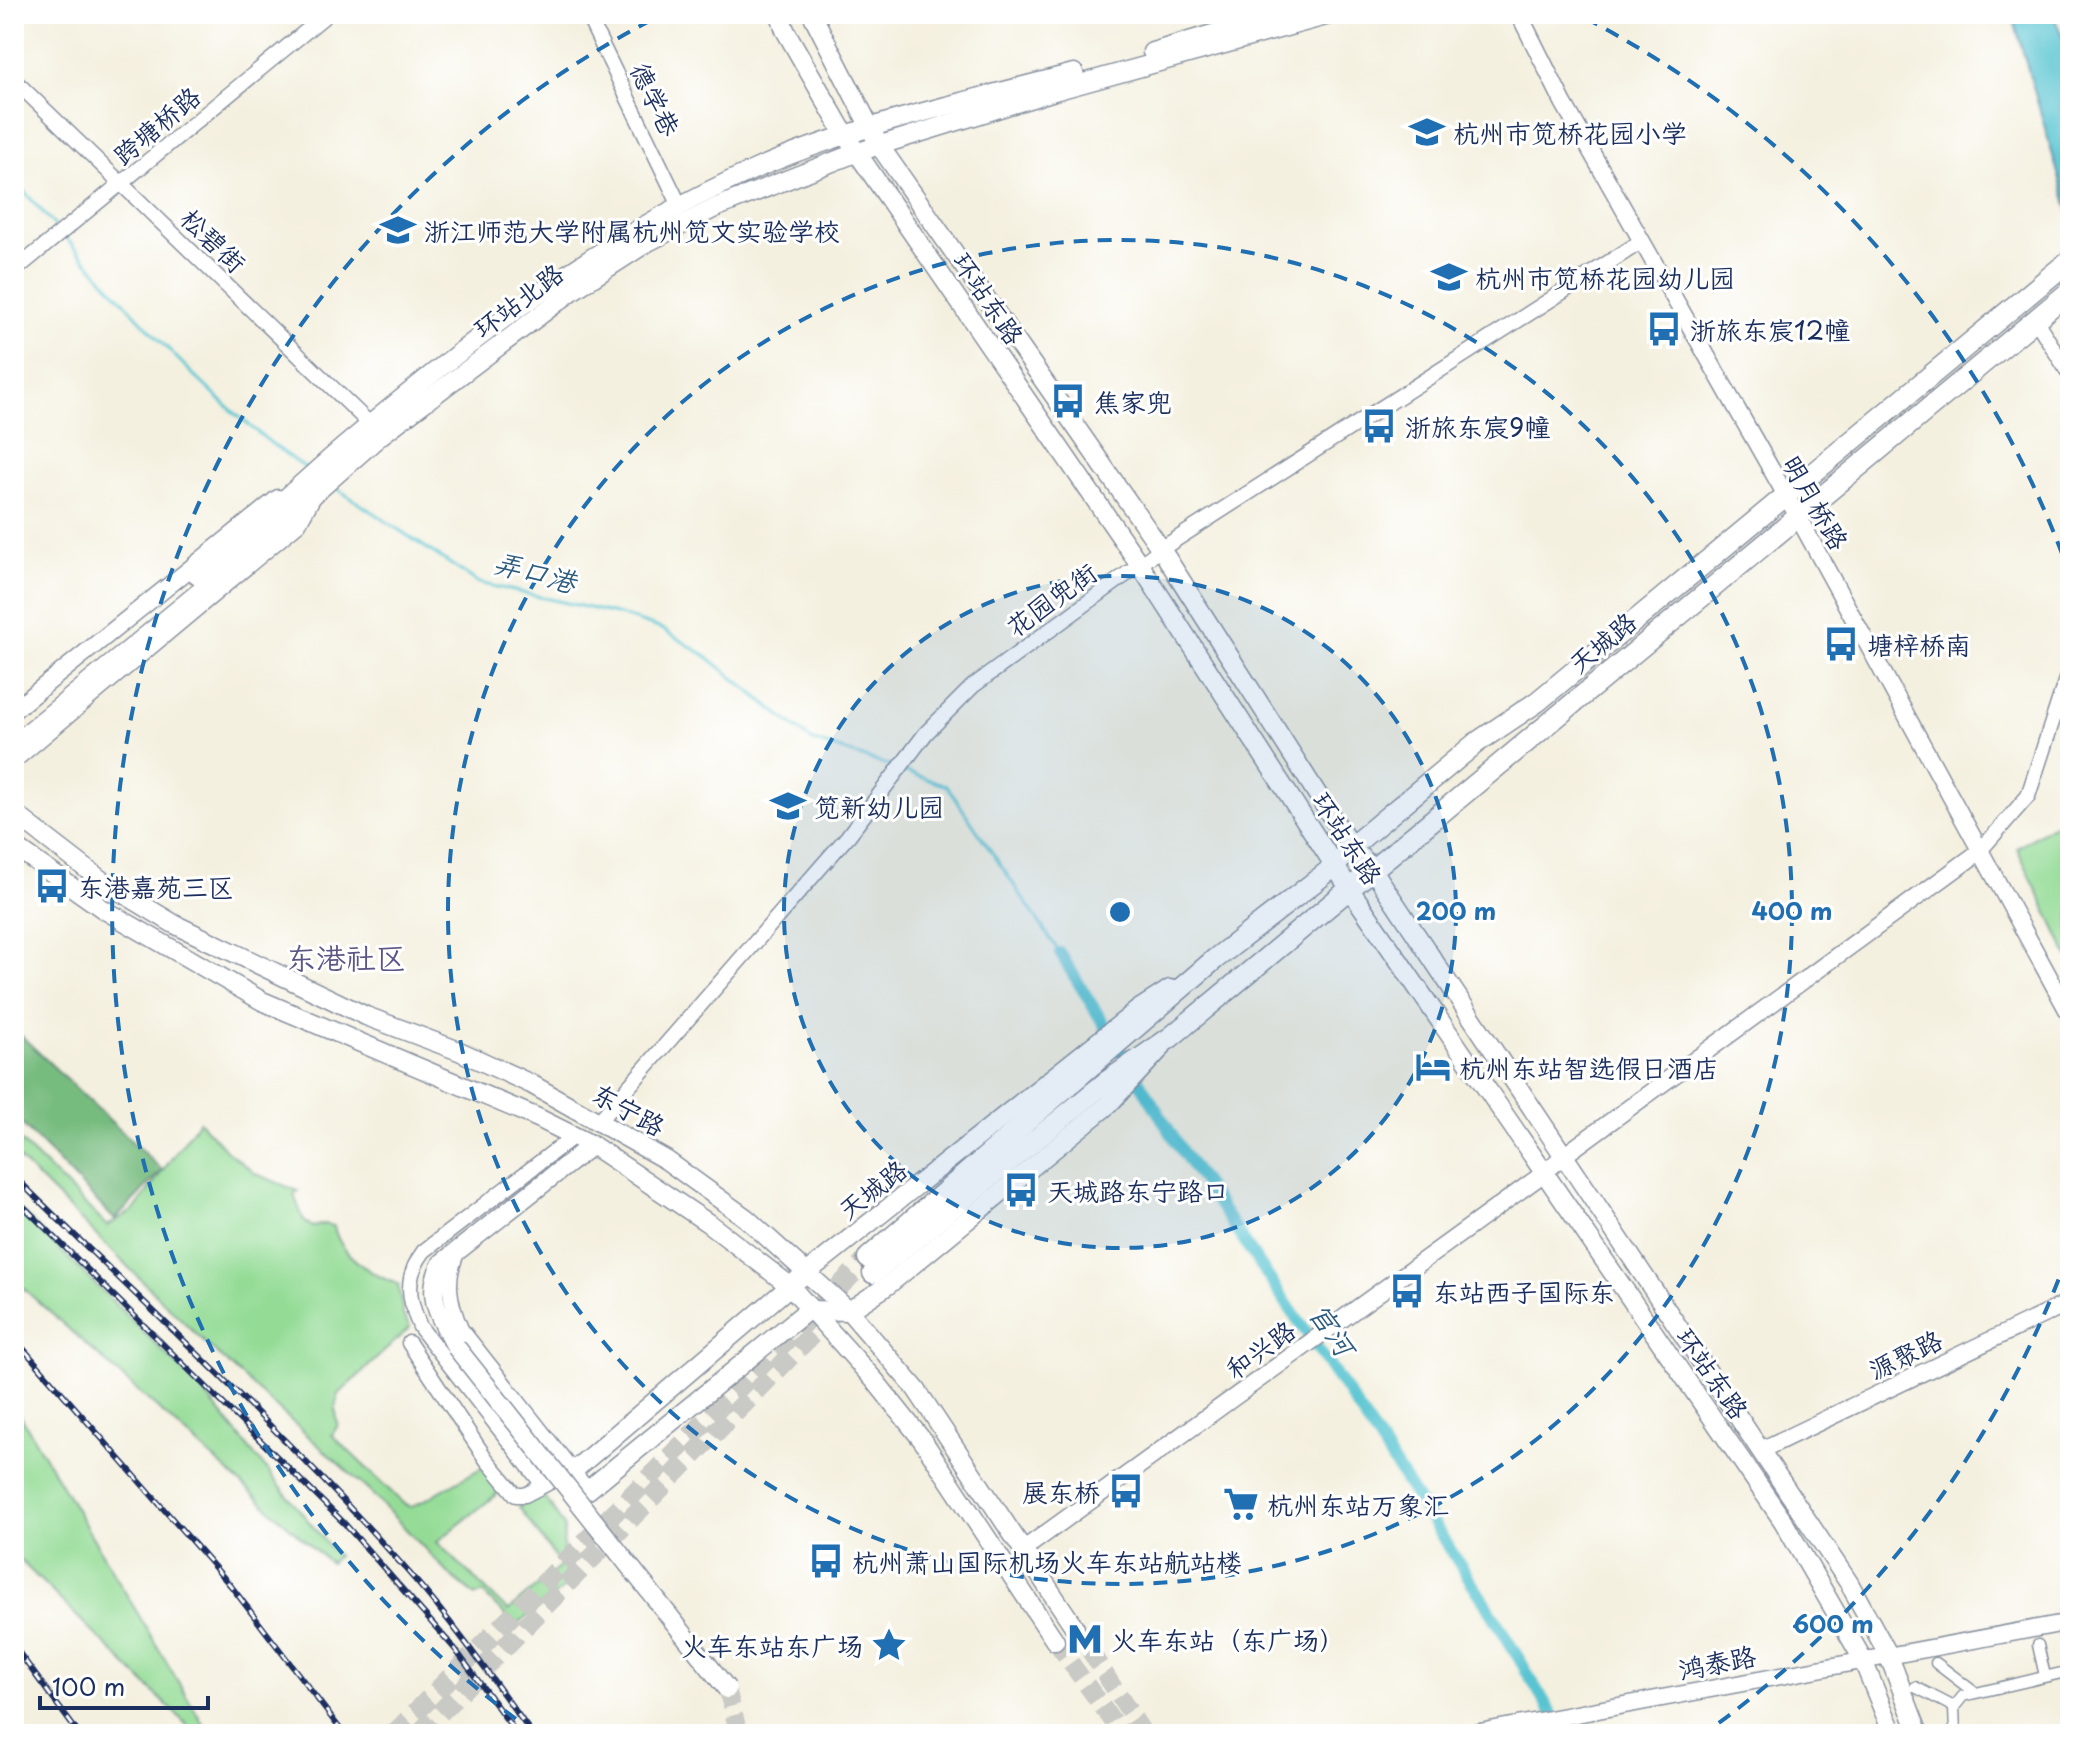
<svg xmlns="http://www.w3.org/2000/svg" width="2084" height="1748" viewBox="0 0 2084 1748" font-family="'Playpen Sans','LXGW WenKai TC',sans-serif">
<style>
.green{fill:#94dc96;stroke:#58867a;stroke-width:2}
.forest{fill:#77bc7f;stroke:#49766e;stroke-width:2}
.water{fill:#58c4d1;stroke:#3a7a98;stroke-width:2}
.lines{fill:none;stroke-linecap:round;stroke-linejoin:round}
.stream{stroke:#58c4d1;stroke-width:3}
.canal{stroke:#58c4d1;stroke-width:12}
.secondary-tunnel{stroke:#c9c9c5;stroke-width:18;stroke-dasharray:18 9;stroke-linecap:butt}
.primary-tunnel{stroke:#c9c9c5;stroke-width:20;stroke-dasharray:20 10;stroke-linecap:butt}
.pedestrian-casing{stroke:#88909e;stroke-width:13}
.minor-casing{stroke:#88909e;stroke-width:17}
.tertiary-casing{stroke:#88909e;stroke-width:19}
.secondary-casing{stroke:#88909e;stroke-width:21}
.primary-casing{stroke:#88909e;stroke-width:23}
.pedestrian{stroke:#fff;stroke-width:10}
.minor{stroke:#fff;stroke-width:14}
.tertiary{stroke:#fff;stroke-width:16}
.secondary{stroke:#fff;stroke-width:18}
.primary{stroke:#fff;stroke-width:20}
.rail-casing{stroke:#1b2f5e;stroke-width:6}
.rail{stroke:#fff;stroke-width:3;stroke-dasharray:9;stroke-linecap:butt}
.secondary-bridge-casing{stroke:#88909e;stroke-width:21;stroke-linecap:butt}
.secondary-bridge{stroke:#fff;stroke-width:18}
.ring{fill:none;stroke:#1f6fb2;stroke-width:4;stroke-dasharray:14 10}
.labels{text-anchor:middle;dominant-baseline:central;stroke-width:6;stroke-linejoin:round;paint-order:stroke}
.street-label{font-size:26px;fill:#1b2f5e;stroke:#fff}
.poi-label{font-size:26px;fill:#1b2f5e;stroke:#fff;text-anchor:start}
.water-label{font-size:28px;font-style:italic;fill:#2d5c80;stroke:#fff}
.quarter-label{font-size:30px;fill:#5b5686;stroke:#fff}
.centre{fill:#1f6fb2;stroke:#fff;stroke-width:4}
.ring-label{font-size:24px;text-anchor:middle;font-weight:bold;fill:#1f6fb2;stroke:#fff;stroke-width:6;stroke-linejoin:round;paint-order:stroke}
</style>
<rect width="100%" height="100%" fill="#fff"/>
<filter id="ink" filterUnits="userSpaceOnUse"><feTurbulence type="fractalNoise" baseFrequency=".0125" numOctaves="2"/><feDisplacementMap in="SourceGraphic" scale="16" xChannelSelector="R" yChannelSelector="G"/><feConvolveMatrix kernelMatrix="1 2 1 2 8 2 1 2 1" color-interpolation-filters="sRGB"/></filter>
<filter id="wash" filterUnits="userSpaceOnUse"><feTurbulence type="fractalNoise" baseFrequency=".006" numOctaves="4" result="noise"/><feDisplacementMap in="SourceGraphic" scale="32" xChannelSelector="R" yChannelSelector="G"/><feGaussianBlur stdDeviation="1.8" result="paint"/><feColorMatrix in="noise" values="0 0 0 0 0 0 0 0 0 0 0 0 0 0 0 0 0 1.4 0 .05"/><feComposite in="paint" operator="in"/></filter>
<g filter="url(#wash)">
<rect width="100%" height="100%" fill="#f4f0df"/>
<!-- green -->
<g class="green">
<path d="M 2070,815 L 2070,960 L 2017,848 Z"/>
<path d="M 199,1121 L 226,1150 L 256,1174 L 298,1191 L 294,1195 L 304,1221 L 313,1227 L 324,1224 L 334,1226 C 339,1255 373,1276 398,1284 L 403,1315 L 410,1327 L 339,1394 L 335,1408 L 338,1425 L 332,1435 L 405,1505 L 412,1507 L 485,1466 L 503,1489 L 437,1542 L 508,1611 L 561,1566 L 519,1507 L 541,1492 L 564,1526 L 563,1559 L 576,1579 L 515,1626 L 483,1593 L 476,1596 L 454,1579 L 369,1491 L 204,1342 L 14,1154 L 14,1135 L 107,1226 L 134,1210 Z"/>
<path d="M 14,1204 L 201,1389 L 337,1556 L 330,1563 L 14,1280 Z"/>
<path d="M 14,1405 L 208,1732 L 196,1734 L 14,1554 Z"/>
</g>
<!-- forest -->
<path class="forest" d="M 14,1029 L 162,1170 L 115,1220 L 14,1116 Z"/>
<!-- water -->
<path class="water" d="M 2012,14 L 2053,14 L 2070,55 L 2070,215 Z"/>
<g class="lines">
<!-- stream -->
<g class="stream">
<path d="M 14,180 L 57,228"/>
<path d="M 65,237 C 140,319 214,407 307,469"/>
<path d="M 333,486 L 479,583 L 620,615 L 662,629 L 706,656 L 811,740 L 893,767"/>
<path d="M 904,771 L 947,786 L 1060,953"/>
</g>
<!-- canal -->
<path class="canal" d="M 1060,953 L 1182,1151 L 1350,1396 L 1491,1612 L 1564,1734"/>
</g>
</g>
<g filter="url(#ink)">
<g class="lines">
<!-- secondary-tunnel -->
<g class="secondary-tunnel">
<path d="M 1075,1628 L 1144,1734"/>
<path d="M 1055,1641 L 1122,1734"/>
<path d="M 727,1689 L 739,1734"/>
</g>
<!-- primary-tunnel -->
<g class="primary-tunnel">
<path d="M 394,1734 L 868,1258"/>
<path d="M 419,1734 L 834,1312"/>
</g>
<!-- pedestrian casing -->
<g class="pedestrian-casing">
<g id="pedestrian">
<path d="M 2038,1645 L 2045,1676"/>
<path d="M 1936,1663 L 1974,1692"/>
<path d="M 1915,1687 L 1954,1707"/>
<path d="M 1955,1734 L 1954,1707 L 1963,1696 L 2070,1671"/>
</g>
</g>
<!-- minor casing -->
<g class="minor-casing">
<g id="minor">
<path d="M 587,14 L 680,206"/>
<path d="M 14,80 L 375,429"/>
<path d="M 14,271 L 327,14"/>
<path d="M 2035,319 L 2070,375"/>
<path d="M 1979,852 L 2028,796 L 2070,667"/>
<path d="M 598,1122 L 848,836 L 926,733 L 973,686 L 1161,549 L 1642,241"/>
<path d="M 458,1251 C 445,1279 449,1301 461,1329 L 588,1490"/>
<path d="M 409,1343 L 486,1459 L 516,1495 L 525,1495 L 550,1482"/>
<path d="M 543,1485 L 420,1327 C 408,1299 404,1277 424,1251 L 574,1136"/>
</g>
</g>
<!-- tertiary casing -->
<g class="tertiary-casing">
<g id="tertiary">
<path d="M 1519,14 L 1563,102 L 1797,515 L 2070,1015"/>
<path d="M 14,710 L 278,498"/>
<path d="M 14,760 L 298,523 L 312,498"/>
<path d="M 1761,1450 L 2070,1302"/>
<path d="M 1024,1549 L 1543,1174 L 1562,1157 L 1979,852"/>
<path d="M 1469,1734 L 2070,1622"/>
</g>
</g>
<!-- secondary casing -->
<g class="secondary-casing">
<g id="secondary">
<path d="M 780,14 L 785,30 L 845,135 L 1140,565 L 1349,888 L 1783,1521 L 1862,1658 L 1893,1734"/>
<path d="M 812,14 L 879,145 L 1161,549 L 1351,847 L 1371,867 L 1849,1583 L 1888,1654 L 1919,1734"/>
<path d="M 1152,52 L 1279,14"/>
<path d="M 198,576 C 249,534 296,487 347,444 C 470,340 602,237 751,171 C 854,125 965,102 1074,73"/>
<path d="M 14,744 L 259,543 L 381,435 L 572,291 L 648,242 L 717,207 L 858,152 L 1058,90 L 1333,14"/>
<path d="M 14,813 L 101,880 L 174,924 L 366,1016 L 459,1051 L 531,1084 L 666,1160 L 746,1218 L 849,1311 L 916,1389 L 1075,1628"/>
<path d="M 14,846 L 103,909 L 262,1001 L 538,1118 L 592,1145 L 708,1223 L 790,1286 L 876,1382 L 923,1441 L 1055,1641"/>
<path d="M 456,1347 C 440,1317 424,1295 442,1263 L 592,1145"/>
<path d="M 572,1472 L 790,1286 L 1139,1009 L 1170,989"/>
<path d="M 588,1490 L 808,1310 L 849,1311 L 888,1285 L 1109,1104 L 1161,1048"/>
</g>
</g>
<!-- primary casing -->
<g class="primary-casing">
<g id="primary">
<path d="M 868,1258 L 1215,959 L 1335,866 L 1351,847 L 1476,743 L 1537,702 L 2070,260"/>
<path d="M 873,1273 L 1106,1082 L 1171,1037 L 2070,291"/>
</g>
</g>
<!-- pedestrian -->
<use href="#pedestrian" class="pedestrian"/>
<!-- minor -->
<use href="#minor" class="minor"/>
<!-- tertiary -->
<use href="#tertiary" class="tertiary"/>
<!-- secondary -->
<use href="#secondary" class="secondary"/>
<!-- primary -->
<use href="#primary" class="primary"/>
<!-- rail casing -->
<g class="rail-casing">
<g id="rail">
<path d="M 14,1176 C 148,1308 287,1434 411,1575 C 455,1625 493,1680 532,1734"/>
<path d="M 14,1197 L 344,1523 L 455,1649 L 517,1734"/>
<path d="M 14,1338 L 231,1586 L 344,1734"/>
<path d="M 14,1646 L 79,1734"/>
</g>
</g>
<!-- rail -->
<use href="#rail" class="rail"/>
<!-- secondary-bridge casing -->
<g class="secondary-bridge-casing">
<path id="secondary-bridge" d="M 456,1347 L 727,1689"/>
</g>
<!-- secondary-bridge -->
<use href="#secondary-bridge" class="secondary-bridge"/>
</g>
</g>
<!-- distance rings -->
<circle cx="1120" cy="912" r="336" fill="#1f6fb2" fill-opacity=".12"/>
<g class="ring">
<circle cx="1120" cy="912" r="336"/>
<circle cx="1120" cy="912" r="672"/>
<path d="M2067 1257A1008 1008 0 0 1 1705 1733M535 1733A1008 1008 0 0 1 655 18M1585 18A1008 1008 0 0 1 2067 567"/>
</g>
<!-- icons -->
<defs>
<g id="school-bare" transform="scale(2.76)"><path d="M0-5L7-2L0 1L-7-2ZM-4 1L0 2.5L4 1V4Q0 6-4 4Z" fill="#1f6fb2" stroke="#fff" stroke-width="2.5" paint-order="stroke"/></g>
<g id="bus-bare" transform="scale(2.76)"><path d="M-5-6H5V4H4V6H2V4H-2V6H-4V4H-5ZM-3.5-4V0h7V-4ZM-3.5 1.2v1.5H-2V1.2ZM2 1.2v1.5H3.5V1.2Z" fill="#1f6fb2" stroke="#fff" stroke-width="2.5" paint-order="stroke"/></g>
<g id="hotel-bare" transform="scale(2.76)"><path d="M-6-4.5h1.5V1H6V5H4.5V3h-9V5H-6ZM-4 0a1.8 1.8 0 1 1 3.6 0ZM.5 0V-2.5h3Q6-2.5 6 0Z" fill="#1f6fb2" stroke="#fff" stroke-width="2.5" paint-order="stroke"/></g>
<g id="supermarket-bare" transform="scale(2.76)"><path d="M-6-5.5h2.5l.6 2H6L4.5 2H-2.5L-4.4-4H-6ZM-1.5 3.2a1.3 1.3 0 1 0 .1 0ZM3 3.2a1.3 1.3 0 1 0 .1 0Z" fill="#1f6fb2" stroke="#fff" stroke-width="2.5" paint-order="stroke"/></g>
<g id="metro-bare" transform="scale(2.76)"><path d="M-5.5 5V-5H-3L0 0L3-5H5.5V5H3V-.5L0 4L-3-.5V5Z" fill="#1f6fb2" stroke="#fff" stroke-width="2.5" paint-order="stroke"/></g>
<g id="sight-bare" transform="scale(2.76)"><path d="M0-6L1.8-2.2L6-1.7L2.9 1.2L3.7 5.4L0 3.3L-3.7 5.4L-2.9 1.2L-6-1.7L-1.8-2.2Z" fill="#1f6fb2" stroke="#fff" stroke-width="2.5" paint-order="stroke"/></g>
</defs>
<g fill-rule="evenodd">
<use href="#school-bare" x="1427" y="132"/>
<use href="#school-bare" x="398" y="230"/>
<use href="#school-bare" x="1449" y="277"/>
<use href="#bus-bare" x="1664" y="329"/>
<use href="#bus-bare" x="1068" y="401"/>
<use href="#bus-bare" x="1379" y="426"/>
<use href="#bus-bare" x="1841" y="644"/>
<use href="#school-bare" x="788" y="806"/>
<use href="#bus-bare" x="52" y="886"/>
<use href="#hotel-bare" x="1433" y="1067"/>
<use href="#bus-bare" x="1021" y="1190"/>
<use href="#bus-bare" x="1407" y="1291"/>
<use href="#bus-bare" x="1126" y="1491"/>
<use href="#supermarket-bare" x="1241" y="1504"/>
<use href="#bus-bare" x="826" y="1561"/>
<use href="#metro-bare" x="1085" y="1639"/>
<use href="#sight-bare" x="889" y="1645"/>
</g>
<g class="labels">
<!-- street labels -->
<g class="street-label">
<text transform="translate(656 99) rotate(64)">德学巷</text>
<text transform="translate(156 125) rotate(-40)">跨塘桥路</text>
<text transform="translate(214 240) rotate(44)">松碧街</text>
<text transform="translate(989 298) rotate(56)">环站东路</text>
<text transform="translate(518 300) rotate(-37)">环站北路</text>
<text transform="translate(1816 502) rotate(60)">明月桥路</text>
<text transform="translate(1051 599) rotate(-36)">花园兜街</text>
<text transform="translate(1602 642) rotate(-40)">天城路</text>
<text transform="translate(1348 838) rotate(57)">环站东路</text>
<text transform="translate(629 1109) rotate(29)">东宁路</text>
<text transform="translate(872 1189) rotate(-38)">天城路</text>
<text transform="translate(1260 1349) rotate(-36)">和兴路</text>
<text transform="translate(1905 1354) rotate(-26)">源聚路</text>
<text transform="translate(1713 1373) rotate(55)">环站东路</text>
<text transform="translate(1717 1662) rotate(-11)">鸿泰路</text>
</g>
<!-- poi labels -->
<g class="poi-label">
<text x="1453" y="132">杭州市笕桥花园小学</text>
<text x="424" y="230">浙江师范大学附属杭州笕文实验学校</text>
<text x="1475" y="277">杭州市笕桥花园幼儿园</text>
<text x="1690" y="329">浙旅东宸12幢</text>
<text x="1094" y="401">焦家兜</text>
<text x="1405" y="426">浙旅东宸9幢</text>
<text x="1867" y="644">塘梓桥南</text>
<text x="814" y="806">笕新幼儿园</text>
<text x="78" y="886">东港嘉苑三区</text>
<text x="1459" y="1067">杭州东站智选假日酒店</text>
<text x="1047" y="1190">天城路东宁路口</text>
<text x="1433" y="1291">东站西子国际东</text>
<text x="1100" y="1491" text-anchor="end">展东桥</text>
<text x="1267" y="1504">杭州东站万象汇</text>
<text x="852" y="1561">杭州萧山国际机场火车东站航站楼</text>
<text x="1111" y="1639">火车东站（东广场）</text>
<text x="863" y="1645" text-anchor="end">火车东站东广场</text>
</g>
<!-- water labels -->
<g class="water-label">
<text transform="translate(535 571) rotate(15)">弄口港</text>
<text transform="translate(1333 1329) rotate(56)">官河</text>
</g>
<!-- quarter labels -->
<g class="quarter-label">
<text x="346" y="956">东港社区</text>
</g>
</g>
<circle cx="1120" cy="912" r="12" class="centre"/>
<g class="ring-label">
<text x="1456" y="920">200 m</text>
<text x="1792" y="920">400 m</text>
<text x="1833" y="1633">600 m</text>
</g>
<!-- margin -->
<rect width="2084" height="1748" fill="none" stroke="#fff" stroke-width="48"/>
<!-- scale -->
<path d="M40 1696v12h168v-12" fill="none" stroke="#1b2f5e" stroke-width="4"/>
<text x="52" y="1696" font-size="24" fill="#1b2f5e" stroke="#ffffff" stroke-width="6" paint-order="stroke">100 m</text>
</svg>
